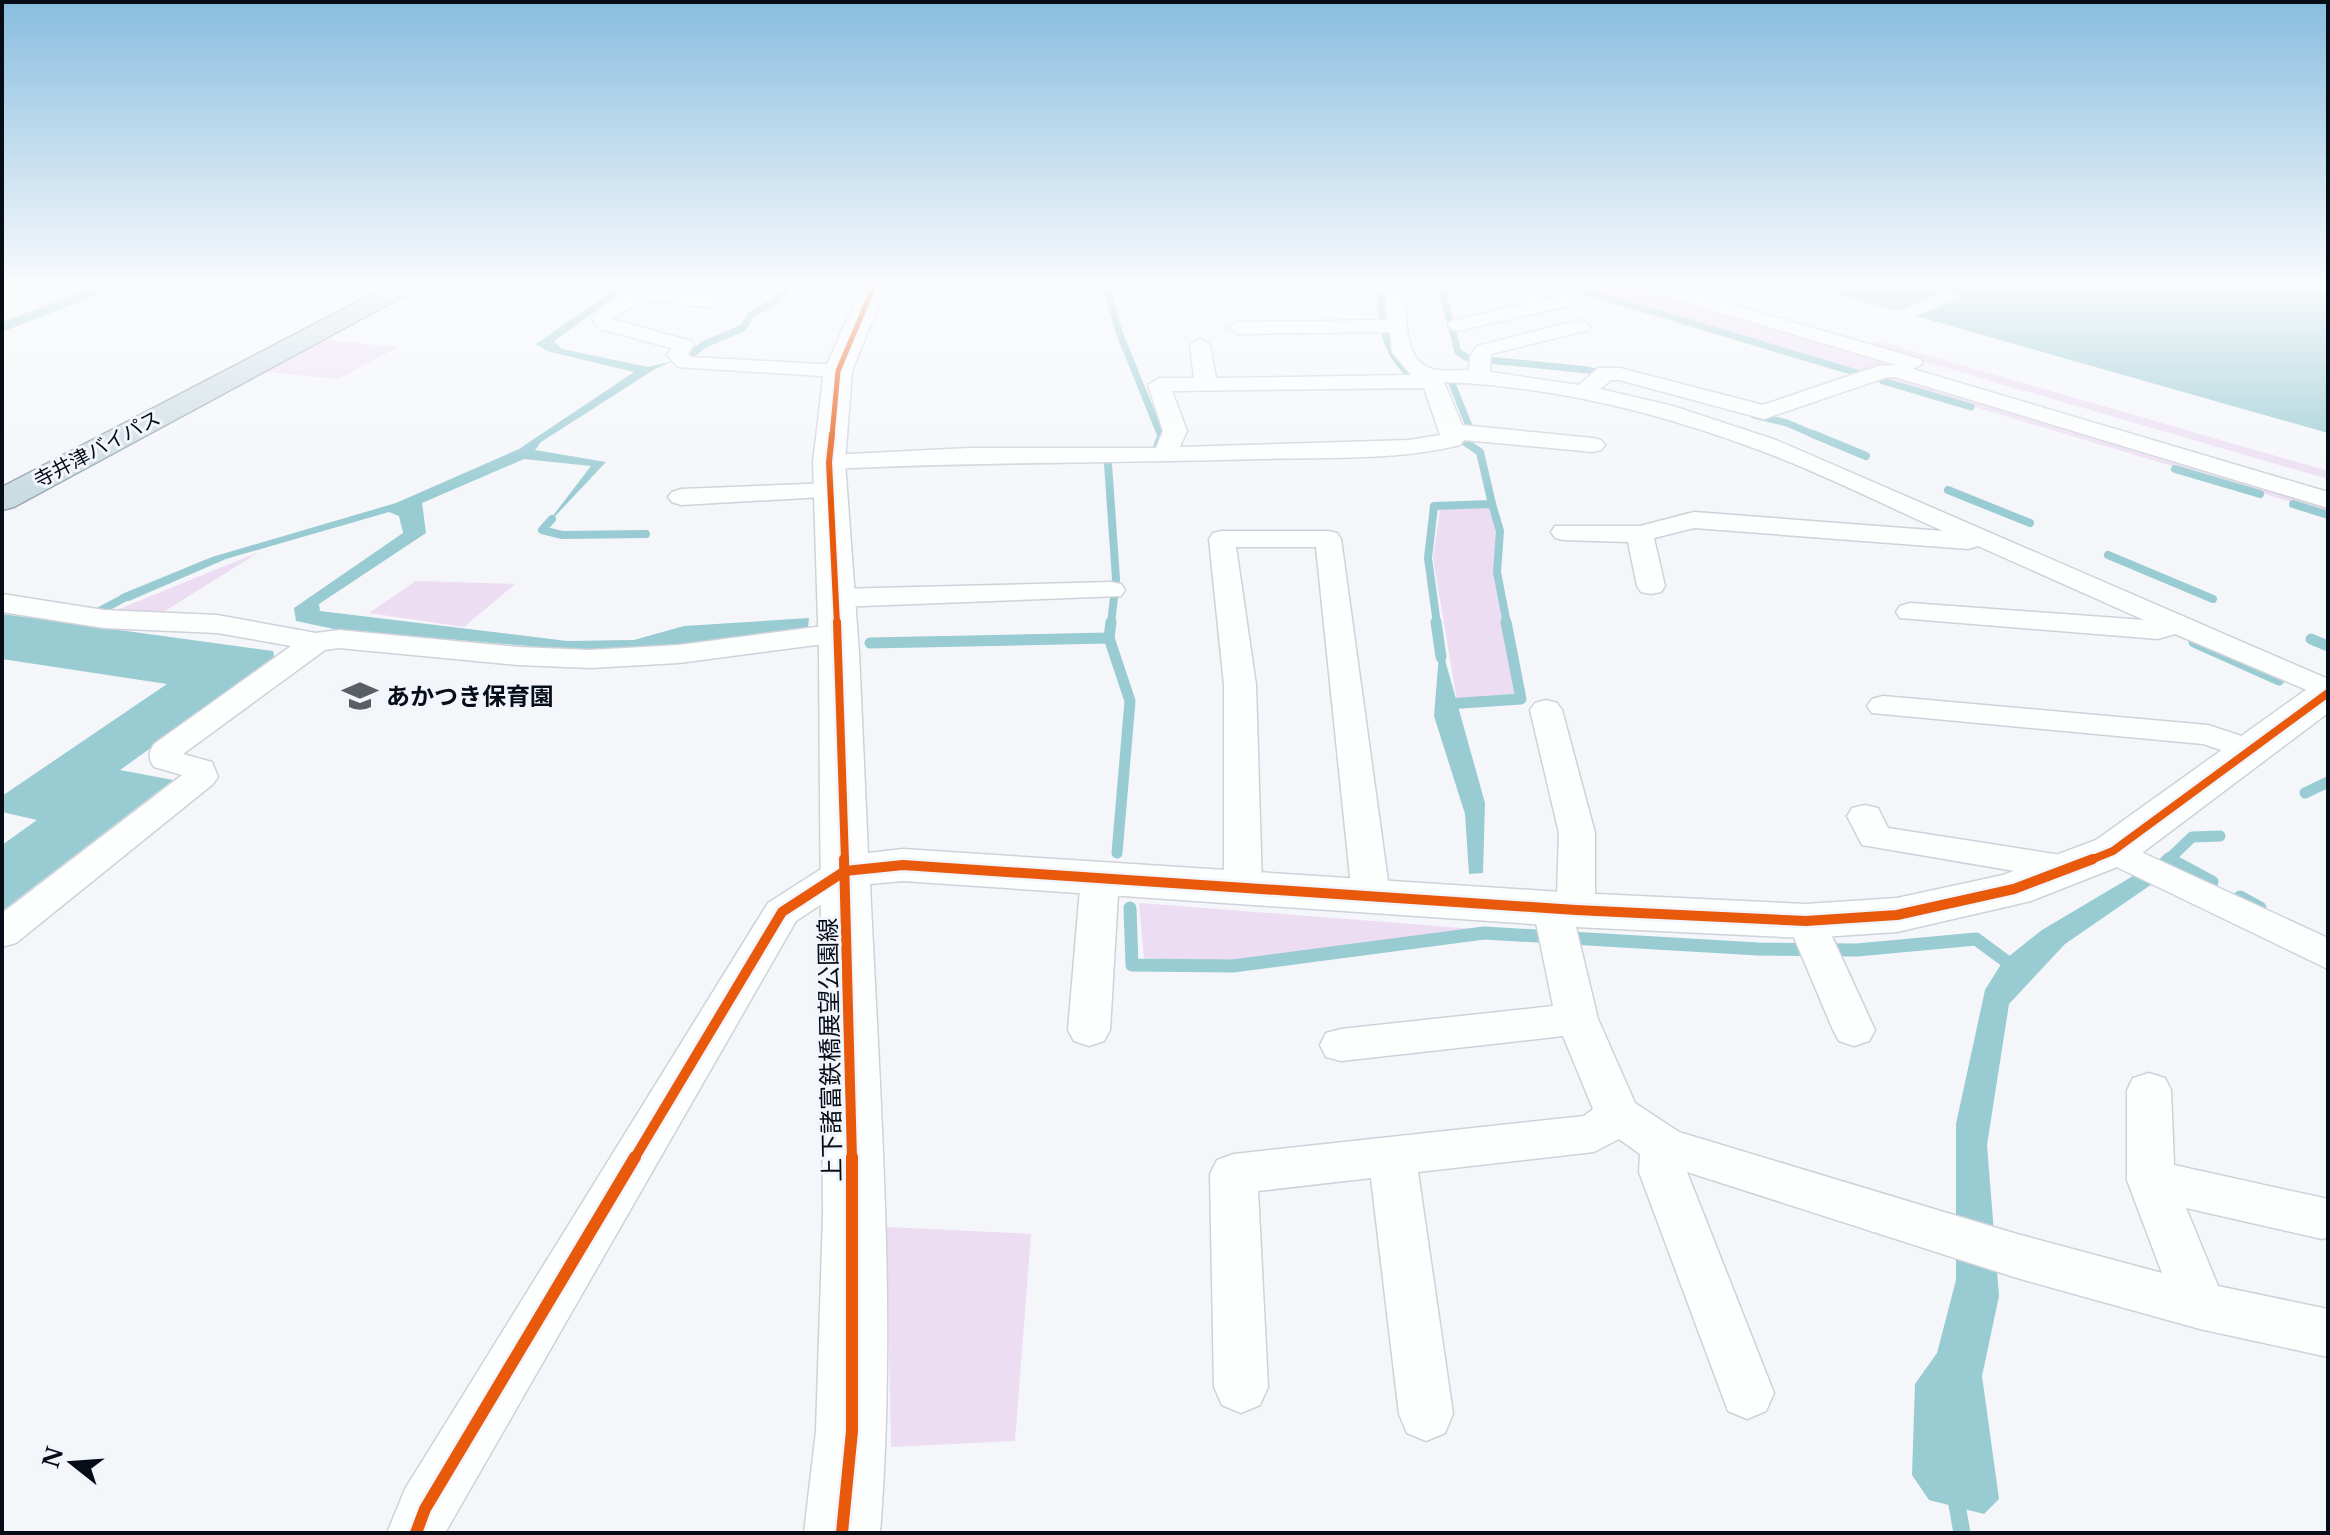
<svg xmlns="http://www.w3.org/2000/svg" width="2330" height="1535" viewBox="0 0 2330 1535" font-family="'Libre Baskerville','Noto Sans JP',serif">
<style>
.green{fill:#ecddf3}
.water{fill:#98cbd2}
.lines{fill:none;stroke-linecap:round;stroke-linejoin:round}
.stream-far4{stroke:#98cbd2;stroke-width:7}
.stream-far3{stroke:#98cbd2;stroke-width:8}
.stream-far2{stroke:#98cbd2;stroke-width:11}
.stream-far1{stroke:#98cbd2;stroke-width:13}
.stream{stroke:#98cbd2;stroke-width:17}
.street-casing{stroke:#ced2d9;stroke-width:3}
.secondary-casing{stroke:#ced2d9;stroke-width:3}
.highway-casing{stroke:#95a7b1;stroke-width:3}
.street{fill:#fdfefe;fill-rule:evenodd}
.secondary{fill:#fdfefe;fill-rule:evenodd}
.highway{fill:#cadbe2;fill-rule:evenodd}
.cycleway-far4-casing{stroke:#f2f5fc;stroke-width:8}
.cycleway-far3-casing{stroke:#f2f5fc;stroke-width:10}
.cycleway-far2-casing{stroke:#f2f5fc;stroke-width:13}
.cycleway-far1-casing{stroke:#f2f5fc;stroke-width:15}
.cycleway-casing{stroke:#f2f5fc;stroke-width:17}
.cycleway-far4{stroke:#e8590c;stroke-width:5}
.cycleway-far3{stroke:#e8590c;stroke-width:6}
.cycleway-far2{stroke:#e8590c;stroke-width:8}
.cycleway-far1{stroke:#e8590c;stroke-width:10}
.cycleway{stroke:#e8590c;stroke-width:12}
.labels{text-anchor:middle;dominant-baseline:central;stroke-width:6;stroke-linejoin:round;paint-order:stroke}
.far-street-label{font-size:20px;fill:#070d17;stroke:#f2f5fc}
.poi-label{font-size:24px;font-weight:bold;fill:#070d17;stroke:#f2f5fc;text-anchor:start}
.street-label{font-size:24px;fill:#070d17;stroke:#f2f5fc}
</style>
<rect width="100%" height="100%" fill="#f4f6fa"/>
<!-- green -->
<g class="green">
<path d="M 1572,286 L 1634,286 L 2328,491 L 2328,513 Z"/>
<path d="M 325,340 L 398,347 L 338,379 L 266,372 Z"/>
<path d="M 1878,341 L 2328,471 L 2328,479 L 1863,344 Z"/>
<path d="M 1490,507 L 1497,529 L 1494,575 L 1517,695 L 1457,701 L 1433,558 L 1440,509 Z"/>
<path d="M 259,552 L 165,611 L 112,612 Z"/>
<path d="M 416,581 L 515,584 L 464,627 L 369,613 Z"/>
<path d="M 1139,903 L 1140,903 L 1474,929 L 1229,962 L 1144,958 Z"/>
<path d="M 887,1227 L 1031,1234 L 1015,1441 L 891,1447 Z"/>
</g>
<!-- water -->
<g class="water">
<path d="M 97,286 L 120,286 L 2,332 L 2,322 Z"/>
<path d="M 619,286 L 631,286 L 554,341 L 562,349 L 648,367 L 673,361 L 655,369 L 541,442 L 535,450 L 606,462 L 542,530 L 591,466 L 524,459 L 422,503 L 426,533 L 319,604 L 320,611 L 567,641 L 634,640 L 684,626 L 809,618 L 808,627 L 657,648 L 585,651 L 334,629 L 296,621 L 294,608 L 403,533 L 399,516 L 389,512 L 226,559 L 129,601 L 112,602 L 122,594 L 212,557 L 396,503 L 519,449 L 634,372 L 547,351 L 536,344 Z"/>
<path d="M 1808,286 L 2328,286 L 2328,433 L 1916,316 L 1961,297 L 1945,292 L 1898,311 Z"/>
<path d="M 2,614 L 273,651 L 275,659 L 120,770 L 173,780 L 2,911 L 2,845 L 37,820 L 2,812 L 2,796 L 167,684 L 2,659 Z"/>
<path d="M 1440,642 L 1485,803 L 1483,873 L 1469,874 L 1465,814 L 1434,716 Z"/>
<path d="M 2138,873 L 2155,882 L 2065,944 L 2009,1004 L 1987,1145 L 1999,1296 L 1982,1376 L 1999,1499 L 1984,1514 L 1929,1500 L 1912,1475 L 1915,1384 L 1937,1353 L 1956,1280 L 1956,1124 L 1985,990 L 2003,961 L 2042,930 Z"/>
</g>
<g class="lines">
<!-- stream-far4 -->
<g class="stream-far4">
<path d="M 1106,286 L 1119,332 L 1161,436"/>
<path d="M 1380,286 C 1381,320 1383,353 1411,375"/>
<path d="M 1441,286 L 1458,352 L 1468,358 L 1588,370 L 1606,375"/>
<path d="M 1567,286 L 1857,373"/>
<path d="M 689,357 L 703,345 L 743,328 L 751,315 L 777,300 L 790,286"/>
<path d="M 1463,381 L 1451,381 L 1469,426 L 1467,436"/>
<path d="M 1883,381 L 1971,407"/>
<path d="M 1754,415 L 1787,423 L 1817,436"/>
</g>
<!-- stream-far3 -->
<g class="stream-far3">
<path d="M 1813,434 L 1866,456"/>
<path d="M 1157,447 L 1162,434"/>
<path d="M 1108,464 L 1116,579 L 1111,624"/>
<path d="M 2175,469 L 2260,494"/>
<path d="M 1948,490 L 2030,523"/>
<path d="M 1492,504 L 1500,531 L 1497,572 L 1507,624"/>
<path d="M 2293,504 L 2328,515"/>
<path d="M 552,519 L 542,530 L 562,535 L 646,534"/>
<path d="M 2108,555 L 2213,599"/>
<path d="M 90,616 L 124,598"/>
<path d="M 1437,624 L 1428,558 L 1434,506 L 1492,504 L 1480,452 L 1465,442 L 1467,434"/>
</g>
<!-- stream-far2 -->
<g class="stream-far2">
<path d="M 1111,622 L 1109,638 L 1130,701 L 1117,853"/>
<path d="M 1436,622 L 1441,657"/>
<path d="M 2311,639 L 2328,646"/>
<path d="M 2194,642 L 2279,680"/>
<path d="M 870,643 L 1109,638"/>
<path d="M 1447,704 L 1521,699 L 1506,622"/>
<path d="M 2305,793 L 2328,782"/>
<path d="M 2169,859 L 2172,861"/>
<path d="M 2167,861 L 2192,837 L 2220,836"/>
</g>
<!-- stream-far1 -->
<g class="stream-far1">
<path d="M 2169,859 L 2212,882"/>
<path d="M 2155,872 L 2169,859"/>
<path d="M 2240,897 L 2260,908"/>
<path d="M 1130,908 L 1132,965 L 1233,966 L 1484,933 L 1758,949 L 1857,950 L 1976,939 L 2014,967"/>
</g>
<!-- stream -->
<path class="stream" d="M 1955,1494 L 1962,1533"/>
<!-- street casing -->
<g class="street-casing">
<g id="street">
<path d="M 642,286 L 664,286 L 661,290 L 715,296 L 724,302 L 715,308 L 643,300 L 612,319 L 691,341 L 694,345 L 688,354 L 691,357 L 838,365 L 849,371 L 838,377 L 678,367 L 667,355 L 672,348 L 600,329 L 592,319 L 601,307 Z"/>
<path d="M 1243,286 L 1403,286 C 1407,308 1403,352 1424,365 C 1435,373 1456,370 1469,370 L 1470,356 L 1477,346 L 1581,320 L 1591,326 L 1588,330 L 1491,354 L 1490,372 L 1579,385 L 1598,368 L 1620,368 L 1763,405 L 1878,366 L 1896,365 L 1643,290 L 1641,286 L 1668,286 L 1920,359 L 1923,363 L 1913,369 L 2328,492 L 2328,508 L 1895,377 L 1887,377 L 1764,419 L 1619,380 L 1611,380 L 1600,389 L 1673,406 L 1776,440 L 2328,679 L 2328,699 L 2175,634 L 2158,639 L 1900,618 L 1896,612 L 1900,606 L 1910,603 L 2144,620 L 1978,546 L 1968,549 L 1694,528 L 1654,538 L 1665,586 L 1661,592 L 1651,594 L 1641,592 L 1637,586 L 1628,542 L 1564,540 L 1555,538 L 1551,532 L 1555,526 L 1640,526 L 1694,512 L 1943,531 C 1882,504 1821,473 1759,450 C 1658,412 1551,386 1444,382 L 1462,425 L 1593,438 L 1601,440 L 1605,445 L 1601,450 L 1593,452 L 1464,440 L 1460,445 C 1396,461 1326,457 1261,459 C 1117,463 973,462 829,469 L 820,467 L 817,462 L 820,457 L 829,455 L 969,448 L 1156,448 L 1163,431 L 1148,385 L 1159,378 L 1194,378 L 1190,345 L 1200,339 L 1210,345 L 1216,378 L 1411,375 L 1392,352 L 1390,332 L 1238,334 L 1228,328 L 1238,322 L 1388,320 L 1385,292 L 1128,301 L 1119,295 L 1128,289 ZM 1424,388 L 1440,435 L 1409,440 L 1180,447 L 1187,431 L 1172,391 Z"/>
<path d="M 1487,286 L 1511,286 L 1546,299 L 1567,294 L 1576,300 L 1567,306 L 1458,331 L 1451,329 L 1448,325 L 1451,321 L 1525,304 Z"/>
<path d="M 831,483 L 840,486 L 844,491 L 840,496 L 681,505 L 672,502 L 668,497 L 672,492 L 681,489 Z"/>
<path d="M 1222,531 L 1328,531 L 1337,533 L 1341,539 L 1390,896 L 1384,905 L 1371,909 L 1358,905 L 1352,896 L 1316,547 L 1236,547 L 1256,685 L 1262,887 L 1256,896 L 1243,900 L 1230,896 L 1224,887 L 1224,685 L 1209,539 L 1213,533 Z"/>
<path d="M 1111,582 L 1121,584 L 1125,590 L 1121,596 L 837,607 L 827,604 L 823,598 L 827,592 L 837,589 Z"/>
<path d="M 2,594 L 104,610 L 217,615 L 316,633 L 339,630 L 518,647 L 590,650 L 679,645 L 839,624 L 849,627 L 854,633 L 849,639 L 839,642 L 679,663 L 590,668 L 518,665 L 339,648 L 325,650 L 183,754 L 212,762 L 218,777 L 213,784 L 16,943 L 2,947 L 2,913 L 182,775 L 154,767 C 148,758 148,753 154,744 L 291,646 L 217,633 L 104,628 L 2,612 Z"/>
<path d="M 1883,696 L 2208,725 L 2263,743 L 2268,750 L 2263,757 L 2251,760 L 2203,744 L 1872,713 L 1867,706 L 1872,699 Z"/>
<path d="M 1546,700 L 1557,703 L 1562,710 L 1595,833 L 1595,910 L 1590,919 L 1575,923 L 1598,1019 L 1635,1103 L 1679,1132 L 2017,1234 L 2162,1273 L 2127,1180 L 2127,1090 L 2133,1078 L 2149,1073 L 2165,1078 L 2171,1090 L 2174,1165 L 2328,1199 L 2328,1237 L 2322,1239 L 2186,1208 L 2218,1286 L 2328,1309 L 2328,1357 L 2200,1329 L 2017,1278 L 1687,1172 L 1774,1393 L 1766,1411 L 1747,1419 L 1728,1411 L 1639,1172 L 1640,1154 L 1619,1139 L 1594,1152 L 1418,1172 L 1453,1414 L 1445,1433 L 1426,1441 L 1407,1433 L 1399,1414 L 1371,1178 L 1258,1191 L 1268,1387 L 1260,1405 L 1241,1413 L 1222,1405 L 1214,1387 L 1210,1174 L 1217,1160 L 1234,1154 L 1584,1116 L 1593,1109 L 1563,1036 L 1341,1061 L 1326,1057 L 1320,1045 L 1326,1033 L 1341,1029 L 1553,1006 L 1533,908 L 1538,899 L 1557,896 L 1559,833 L 1530,710 L 1535,703 Z"/>
<path d="M 1865,805 L 1878,808 L 1888,828 L 2067,856 L 2080,859 L 2086,868 L 2080,877 L 2067,880 L 1862,845 L 1847,816 L 1852,808 Z"/>
<path d="M 2113,839 L 2328,938 L 2328,969 L 2100,859 L 2095,851 L 2100,843 Z"/>
<path d="M 845,859 L 858,862 L 864,871 L 858,880 L 796,921 L 445,1533 L 387,1533 L 405,1489 L 768,903 L 832,862 Z"/>
<path d="M 1100,865 L 1113,868 L 1119,877 L 1110,1030 L 1104,1041 L 1089,1046 L 1074,1041 L 1068,1030 L 1081,877 L 1087,868 Z"/>
<path d="M 1806,908 L 1820,912 L 1825,921 L 1875,1030 L 1869,1041 L 1854,1046 L 1839,1041 L 1833,1030 L 1787,921 L 1792,912 Z"/>
</g>
</g>
<!-- secondary casing -->
<g class="secondary-casing">
<path id="secondary" d="M 862,286 L 886,286 L 852,371 L 845,462 L 859,653 L 868,853 L 903,849 L 1576,893 L 1806,904 L 1897,898 L 2003,875 L 2096,840 L 2314,684 L 2328,681 L 2328,713 L 2130,862 L 2031,901 L 1897,932 L 1806,938 L 1576,927 L 903,881 L 870,884 C 880,1100 897,1317 880,1533 L 804,1533 L 816,1431 L 823,1216 L 819,653 L 813,462 L 824,371 Z"/>
</g>
<!-- highway casing -->
<g class="highway-casing">
<path id="highway" d="M 388,286 L 417,286 L 413,291 L 14,507 L 2,510 L 2,487 Z"/>
</g>
<!-- street -->
<use href="#street" class="street"/>
<!-- secondary -->
<use href="#secondary" class="secondary"/>
<!-- highway -->
<use href="#highway" class="highway"/>
<!-- cycleway-far4 casing -->
<g class="cycleway-far4-casing">
<path id="cycleway-far4" d="M 832,436 L 838,371 L 874,286"/>
</g>
<!-- cycleway-far3 casing -->
<g class="cycleway-far3-casing">
<path id="cycleway-far3" d="M 832,434 L 829,462 L 837,624"/>
</g>
<!-- cycleway-far2 casing -->
<g class="cycleway-far2-casing">
<g id="cycleway-far2">
<path d="M 837,622 L 845,861"/>
<path d="M 2088,861 L 2113,851 L 2328,693"/>
</g>
</g>
<!-- cycleway-far1 casing -->
<g class="cycleway-far1-casing">
<g id="cycleway-far1">
<path d="M 844,859 L 852,1159"/>
<path d="M 634,1159 L 782,912 L 845,871 L 903,865 L 1576,910 L 1806,921 L 1897,915 L 2014,889 L 2093,859"/>
</g>
</g>
<!-- cycleway casing -->
<g class="cycleway-casing">
<g id="cycleway">
<path d="M 416,1533 L 425,1509 L 635,1157"/>
<path d="M 842,1533 L 852,1431 L 852,1157"/>
</g>
</g>
<!-- cycleway-far4 -->
<use href="#cycleway-far4" class="cycleway-far4"/>
<!-- cycleway-far3 -->
<use href="#cycleway-far3" class="cycleway-far3"/>
<!-- cycleway-far2 -->
<use href="#cycleway-far2" class="cycleway-far2"/>
<!-- cycleway-far1 -->
<use href="#cycleway-far1" class="cycleway-far1"/>
<!-- cycleway -->
<use href="#cycleway" class="cycleway"/>
</g>
<!-- sky -->
<linearGradient id="sky" x2="0" y2="1"><stop stop-color="#88bddf"/><stop offset="0.57" stop-color="#fafbfd"/><stop offset="1" stop-color="#fafbfd" stop-opacity="0"/></linearGradient>
<rect width="2330" height="500" fill="url(#sky)"/>
<!-- icons -->
<defs>
<g id="school-bare" transform="scale(2.76)"><path d="M0-5L7-2L0 1L-7-2ZM-4 1L0 2.5L4 1V4Q0 6-4 4Z" fill="#5a5f66" stroke="#f2f5fc" stroke-width="2.5" paint-order="stroke"/></g>
</defs>
<g fill-rule="evenodd">
<use href="#school-bare" x="360" y="696"/>
</g>
<g class="labels">
<!-- far-street labels -->
<g class="far-street-label">
<text transform="translate(97 449) rotate(-28)">寺井津バイパス</text>
</g>
<!-- poi labels -->
<g class="poi-label">
<text x="386" y="696">あかつき保育園</text>
</g>
<!-- street labels -->
<g class="street-label">
<text transform="translate(830 1050) rotate(-91)">上下諸富鉄橋展望公園線</text>
</g>
</g>
<!-- border -->
<rect width="2330" height="1535" fill="none" stroke="#070d17" stroke-width="8"/>
<!-- north arrow -->
<g transform="translate(72 1463) rotate(287)" stroke="#f2f5fc" stroke-width="6" paint-order="stroke">
<path d="M0-6L14 30L0 20L-14 30Z" fill="#070d17"/>
<text y="-12" font-size="22" font-weight="bold" text-anchor="middle" fill="#070d17">N</text>
</g>
</svg>
